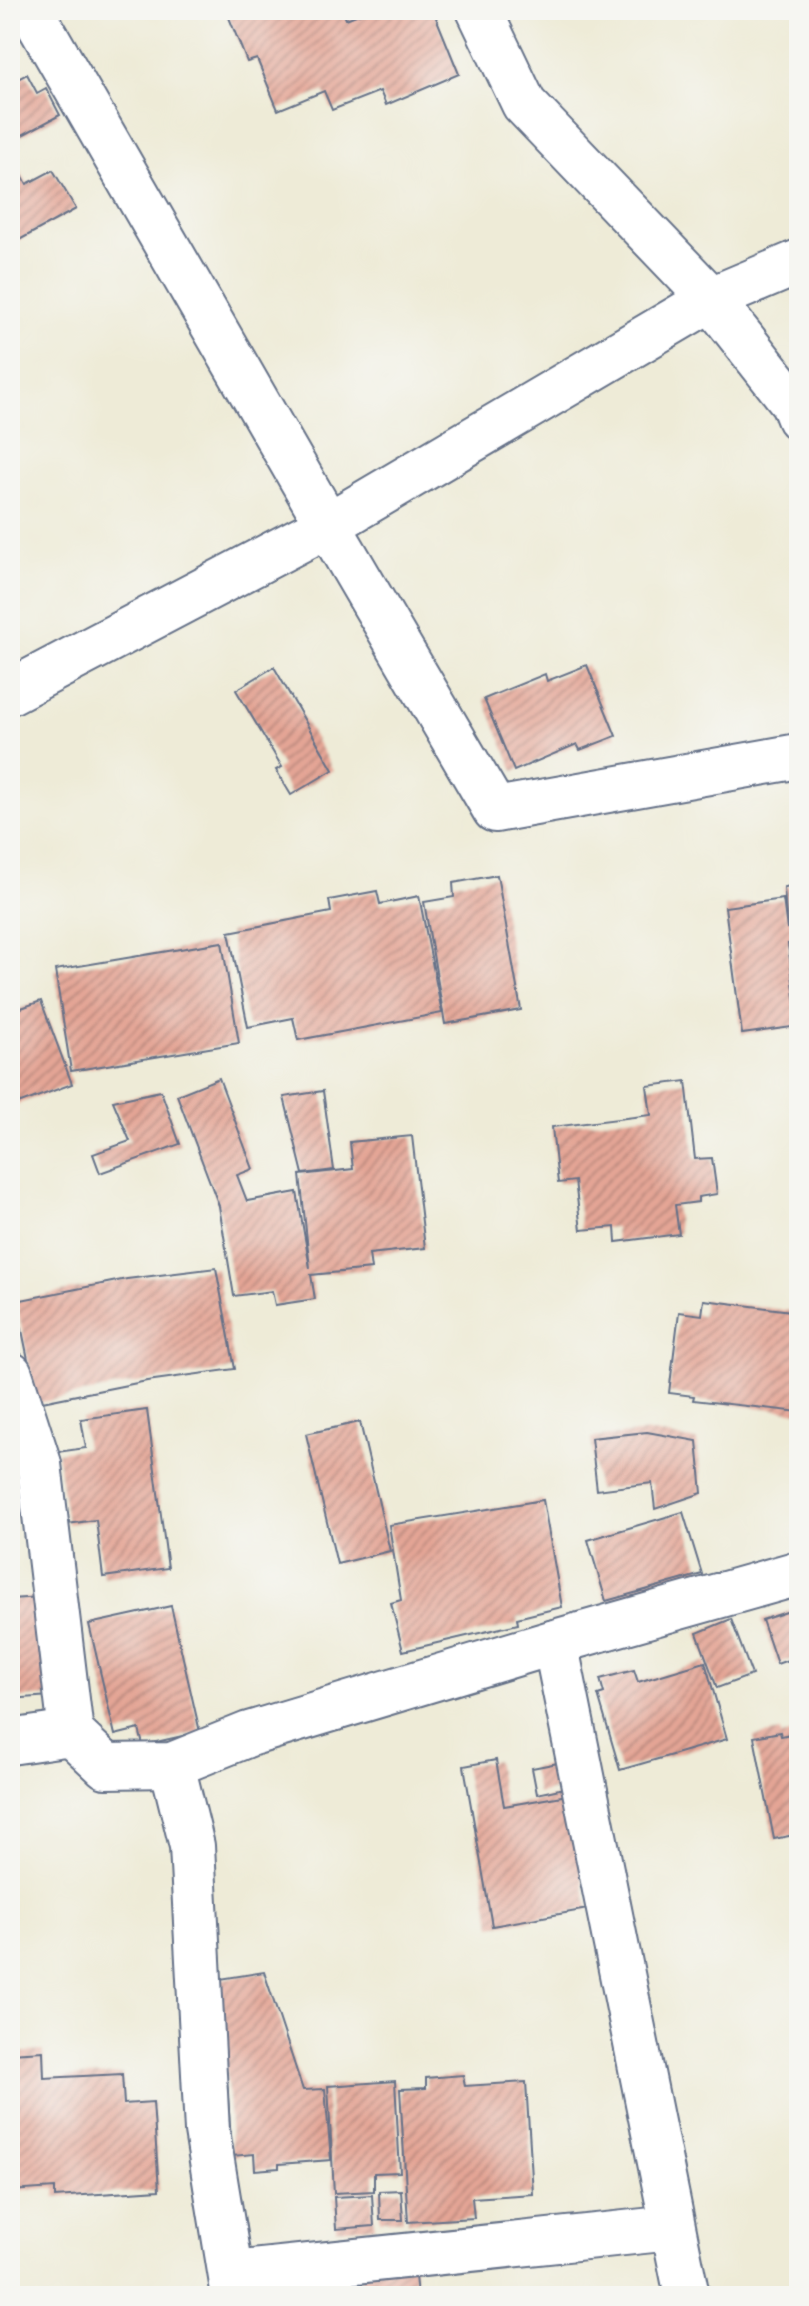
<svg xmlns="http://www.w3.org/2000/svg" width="809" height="2306" viewBox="0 0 809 2306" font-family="'Architects Daughter',sans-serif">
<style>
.building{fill:url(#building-hatch)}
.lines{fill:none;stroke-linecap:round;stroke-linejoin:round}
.minor-casing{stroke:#657188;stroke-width:48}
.minor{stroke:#fff;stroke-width:44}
</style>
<defs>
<pattern id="building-hatch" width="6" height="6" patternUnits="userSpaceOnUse" patternTransform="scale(2)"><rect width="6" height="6" fill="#e4a595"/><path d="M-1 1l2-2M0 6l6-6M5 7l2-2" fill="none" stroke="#b8877d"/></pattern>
</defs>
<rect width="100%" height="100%" fill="#f6f6f2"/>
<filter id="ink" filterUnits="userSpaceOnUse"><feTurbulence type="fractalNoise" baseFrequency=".0125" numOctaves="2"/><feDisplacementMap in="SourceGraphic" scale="16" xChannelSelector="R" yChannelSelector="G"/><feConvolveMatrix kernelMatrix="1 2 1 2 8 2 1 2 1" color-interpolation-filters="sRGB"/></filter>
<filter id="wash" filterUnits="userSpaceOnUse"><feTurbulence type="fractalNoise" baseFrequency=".006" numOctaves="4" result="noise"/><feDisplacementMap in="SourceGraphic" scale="32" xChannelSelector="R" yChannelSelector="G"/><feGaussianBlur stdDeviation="1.8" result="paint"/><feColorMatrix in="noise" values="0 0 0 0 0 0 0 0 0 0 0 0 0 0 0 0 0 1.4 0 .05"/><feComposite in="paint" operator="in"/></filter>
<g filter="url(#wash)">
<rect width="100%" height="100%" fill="#eeebd7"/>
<g id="blocks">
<!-- building -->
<g class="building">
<path d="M 226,10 L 296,10 L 297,13 L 305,10 L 342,10 L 346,19 L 369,10 L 433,10 L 459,74 L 386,105 L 380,91 L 332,110 L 324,91 L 278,110 L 257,59 L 247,62 Z"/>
<path d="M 27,74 L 37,93 L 46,88 L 60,115 L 15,139 L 10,130 L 10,83 Z"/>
<path d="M 10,153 L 27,184 L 53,170 L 76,209 L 10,245 Z"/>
<path d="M 587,665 L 616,736 L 580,750 L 577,744 L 514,771 L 484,699 L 545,674 L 547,681 Z"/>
<path d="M 274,667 L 333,770 L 291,795 L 276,770 L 282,767 L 236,690 Z"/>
<path d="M 497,875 L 521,1010 L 445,1024 L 424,902 L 454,897 L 453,883 Z"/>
<path d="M 799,885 L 799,943 L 788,944 L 799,1026 L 742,1034 L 725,907 L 783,899 L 787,929 L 784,887 Z"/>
<path d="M 377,891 L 380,904 L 419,896 L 442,1013 L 298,1040 L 293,1018 L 248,1027 L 229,932 L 331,912 L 329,900 Z"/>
<path d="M 222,942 L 239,1043 L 71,1071 L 55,970 Z"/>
<path d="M 41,1001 L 72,1084 L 10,1107 L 10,1012 Z"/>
<path d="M 219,1078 L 253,1169 L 237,1175 L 247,1201 L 297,1192 L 310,1268 L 300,1175 L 353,1169 L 350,1142 L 412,1136 L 425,1248 L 369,1254 L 371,1269 L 311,1275 L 315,1299 L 275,1305 L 272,1291 L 234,1296 L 219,1206 L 177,1095 Z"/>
<path d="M 686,1081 L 695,1159 L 712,1158 L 717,1194 L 698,1197 L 698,1202 L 675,1205 L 679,1234 L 616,1242 L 615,1227 L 581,1230 L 575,1181 L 558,1183 L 552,1127 L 651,1115 L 647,1086 Z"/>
<path d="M 161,1091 L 180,1144 L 100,1173 L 93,1154 L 130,1141 L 113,1101 Z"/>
<path d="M 323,1091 L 334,1170 L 303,1174 L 284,1097 Z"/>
<path d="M 216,1268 L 235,1369 L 147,1381 L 37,1403 L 16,1301 L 127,1279 Z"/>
<path d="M 704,1300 L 799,1312 L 799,1412 L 693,1400 L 694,1396 L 669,1393 L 679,1312 L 702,1315 Z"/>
<path d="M 147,1410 L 168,1568 L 103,1577 L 96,1520 L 67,1524 L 57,1452 L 86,1448 L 81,1419 Z"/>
<path d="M 360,1422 L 390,1551 L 337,1564 L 306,1434 Z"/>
<path d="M 647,1432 L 697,1441 L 702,1493 L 655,1509 L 652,1483 L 597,1490 L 591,1438 Z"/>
<path d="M 543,1500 L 562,1607 L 517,1618 L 518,1624 L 403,1651 L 391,1603 L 401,1600 L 389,1525 Z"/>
<path d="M 683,1512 L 702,1574 L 606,1601 L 588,1540 Z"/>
<path d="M 42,1597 L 50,1696 L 10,1699 L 10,1599 Z"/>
<path d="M 171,1606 L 200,1732 L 143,1745 L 139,1729 L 115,1735 L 89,1624 Z"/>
<path d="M 799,1608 L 799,1656 L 777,1664 L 762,1620 Z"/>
<path d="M 731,1619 L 752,1675 L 717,1688 L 697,1633 Z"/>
<path d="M 705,1662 L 727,1739 L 620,1770 L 598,1695 L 604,1693 L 600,1679 L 634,1670 L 638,1682 Z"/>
<path d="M 780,1732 L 781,1736 L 799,1732 L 799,1834 L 774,1839 L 754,1737 Z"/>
<path d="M 496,1760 L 504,1806 L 568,1795 L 588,1909 L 492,1926 L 464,1766 Z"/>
<path d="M 558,1763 L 564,1788 L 537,1794 L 532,1768 Z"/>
<path d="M 264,1972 L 303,2090 L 325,2089 L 331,2160 L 279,2164 L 279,2168 L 255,2170 L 254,2154 L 232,2156 L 220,1979 Z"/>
<path d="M 43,2051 L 44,2078 L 122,2074 L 124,2104 L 153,2102 L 159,2190 L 55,2197 L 55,2188 L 10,2191 L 10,2053 Z"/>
<path d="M 463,2075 L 465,2086 L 526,2082 L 533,2194 L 472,2198 L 474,2218 L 408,2222 L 400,2089 L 426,2088 L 426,2078 Z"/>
<path d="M 395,2081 L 400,2172 L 374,2173 L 374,2191 L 334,2193 L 328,2086 Z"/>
<path d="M 401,2190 L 403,2220 L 380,2220 L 379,2191 Z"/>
<path d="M 372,2195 L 374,2226 L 336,2229 L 334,2197 Z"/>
<path d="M 414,2266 L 417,2296 L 363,2296 L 360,2270 Z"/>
</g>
</g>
</g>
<g filter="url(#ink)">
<use href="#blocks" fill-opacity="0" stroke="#657188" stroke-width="2"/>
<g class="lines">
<!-- minor casing -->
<g class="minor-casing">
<g id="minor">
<path d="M 31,10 L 328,525 L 495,810 L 799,756"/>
<path d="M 479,10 L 524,104 L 711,299 L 793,403 L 799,418"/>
<path d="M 10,692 L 328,525 L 711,299 L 799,262"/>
<path d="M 10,1374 L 39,1464 L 71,1733"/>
<path d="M 555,1642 L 687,2296"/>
<path d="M 10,1742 L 71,1733 L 106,1766 L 172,1765 L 249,1734 L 555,1642 L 799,1573"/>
<path d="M 172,1765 L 192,1846 L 207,2131 L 234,2296"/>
<path d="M 232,2274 L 672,2228"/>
</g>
</g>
<!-- minor -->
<use href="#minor" class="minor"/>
</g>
</g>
<!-- margin -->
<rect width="809" height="2306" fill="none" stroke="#f6f6f2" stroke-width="40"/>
</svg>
